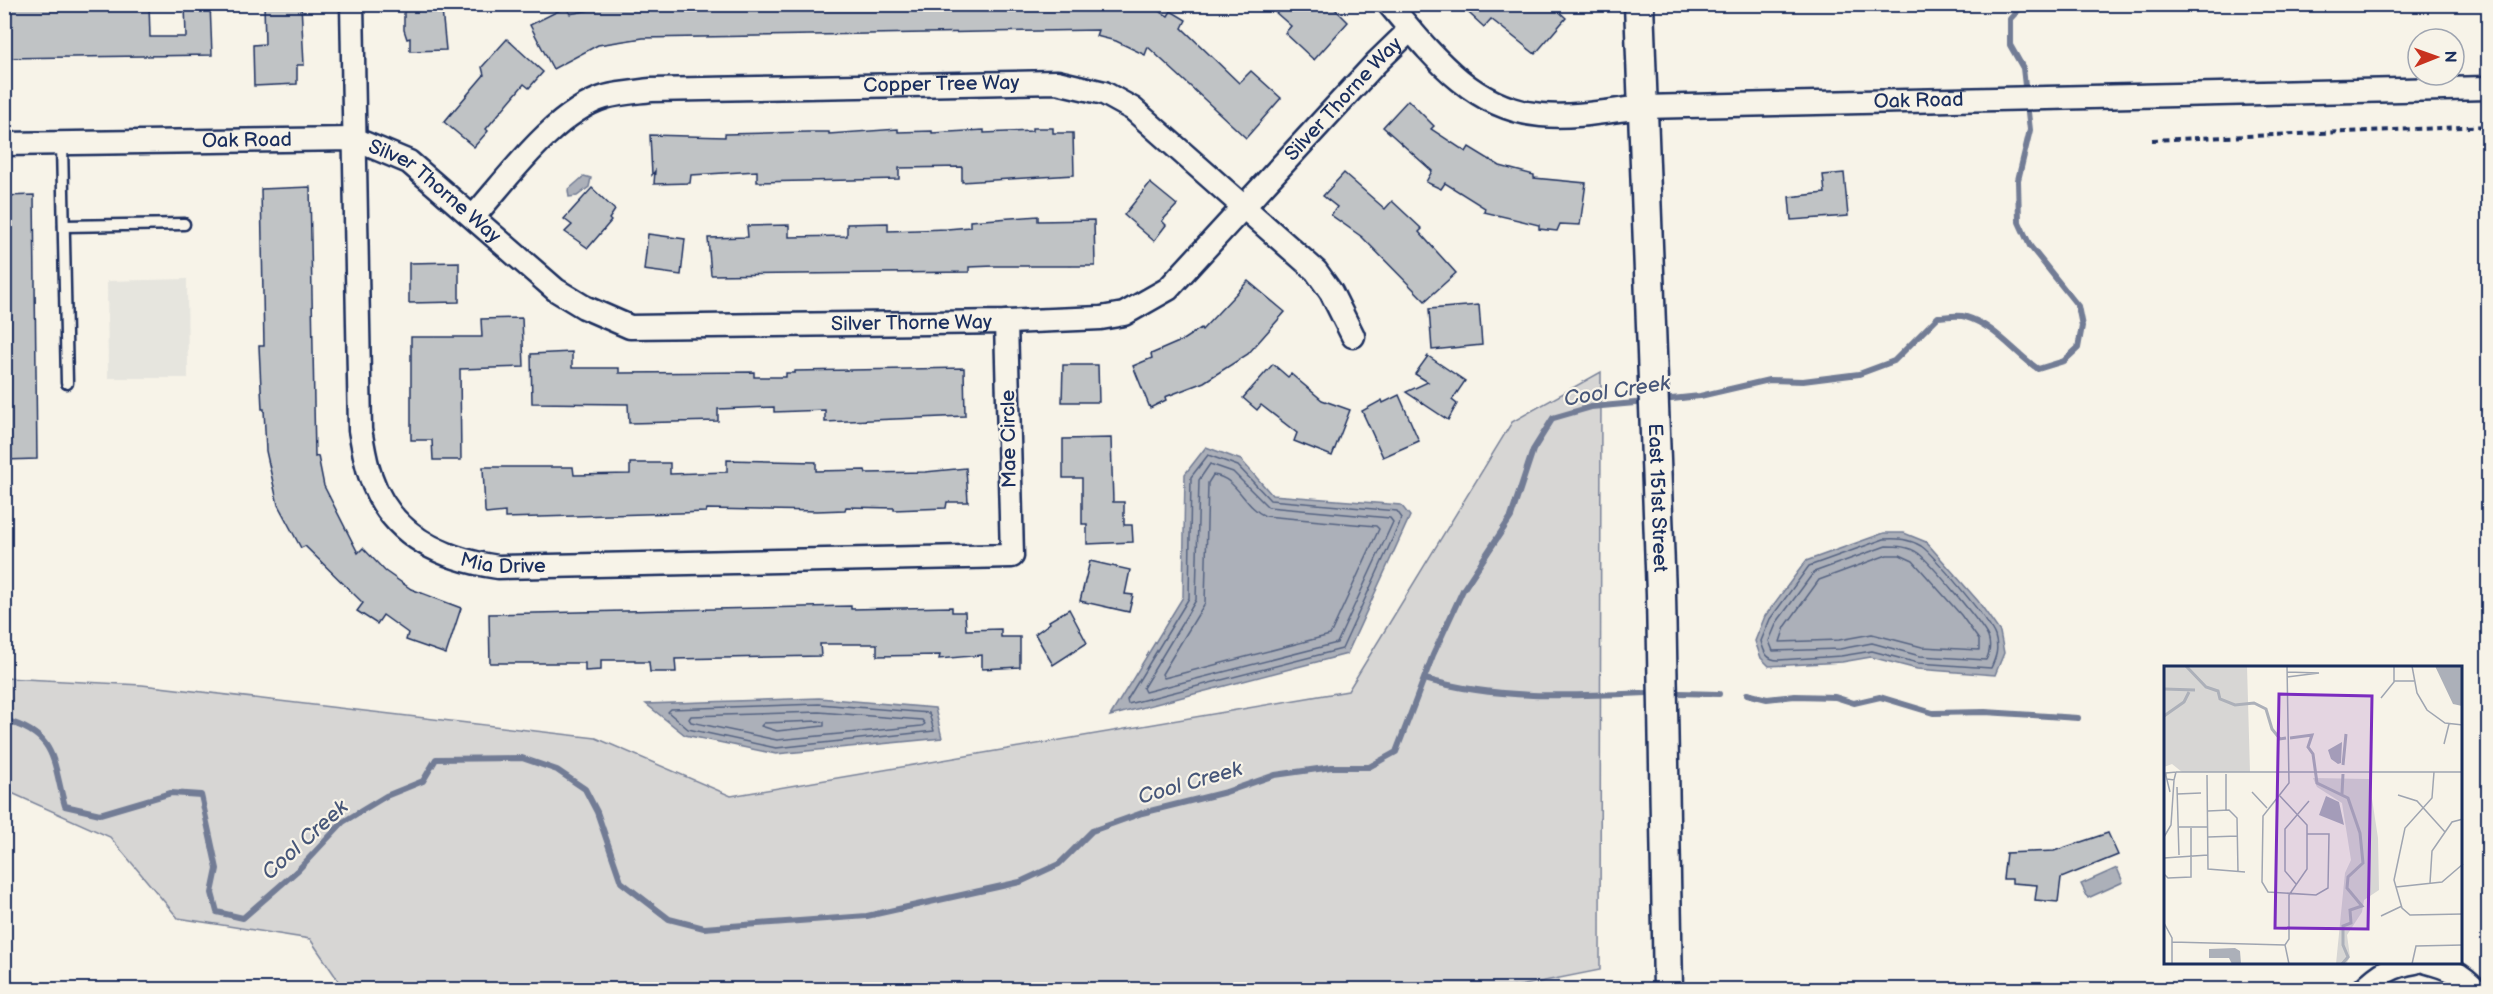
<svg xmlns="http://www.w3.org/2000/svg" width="2493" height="994" viewBox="0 0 2493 994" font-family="'Balsamiq Sans',sans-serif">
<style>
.built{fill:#e6e5de}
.green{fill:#d7d6d4;stroke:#798299;stroke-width:1.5}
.water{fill:#acb0b9;stroke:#727c95;stroke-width:1.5}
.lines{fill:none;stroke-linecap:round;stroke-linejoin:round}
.shore{stroke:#556382;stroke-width:1.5}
.stream{stroke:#727c95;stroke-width:6}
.building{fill:#c0c3c5;stroke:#1b2f5e;stroke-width:1.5}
.service-casing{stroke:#1b2f5e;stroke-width:15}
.minor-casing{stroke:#1b2f5e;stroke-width:27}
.tertiary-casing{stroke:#1b2f5e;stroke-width:33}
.path{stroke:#1b2f5e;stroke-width:4;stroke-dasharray:6 4.5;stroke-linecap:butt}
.service{stroke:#f7f3e8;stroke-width:10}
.minor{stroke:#f7f3e8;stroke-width:22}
.tertiary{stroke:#f7f3e8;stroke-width:28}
.labels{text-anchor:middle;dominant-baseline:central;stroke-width:4.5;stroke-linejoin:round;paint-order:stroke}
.street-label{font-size:20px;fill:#1b2f5e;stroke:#f7f3e8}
.water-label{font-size:21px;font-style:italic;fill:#465679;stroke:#f7f3e8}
.inset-river{fill:none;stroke:#acb0b9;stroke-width:3}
.inset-road{fill:none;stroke:#9fa5b1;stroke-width:1.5}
.view{fill:#7b2cbf;fill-opacity:0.15;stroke:#7b2cbf;stroke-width:3}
.inset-edge{fill:none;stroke:#1b2f5e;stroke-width:3}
</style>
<rect width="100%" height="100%" fill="#f7f3e8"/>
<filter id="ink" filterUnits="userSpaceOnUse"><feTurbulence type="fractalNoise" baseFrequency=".0167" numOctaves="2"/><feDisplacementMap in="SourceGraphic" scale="12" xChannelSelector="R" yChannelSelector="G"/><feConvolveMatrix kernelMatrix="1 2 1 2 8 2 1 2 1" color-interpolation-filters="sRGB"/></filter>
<g filter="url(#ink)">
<!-- built -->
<path class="built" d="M 187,279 L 188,378 L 108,378 L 107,281 Z"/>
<!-- green -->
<path class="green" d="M 1601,372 L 1600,970 L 1500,990 L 344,989 L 310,939 L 178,918 L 110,837 L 5,790 L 5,678 L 142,685 L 596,738 L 731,796 L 1348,691 L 1512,422 Z"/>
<!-- water -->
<g class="water">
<path d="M 584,176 L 591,178 L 589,187 L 577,196 L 569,197 L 568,190 Z"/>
<path d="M 1206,447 L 1241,460 L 1272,495 L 1401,505 L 1410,516 L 1347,654 L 1110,716 L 1183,597 L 1185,474 Z"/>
<path d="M 1884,533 L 1904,533 L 1926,542 L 1978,601 L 2000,632 L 2004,653 L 1995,675 L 1917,669 L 1871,657 L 1842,662 L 1769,666 L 1761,658 L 1755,641 L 1765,616 L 1806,561 Z"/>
<path d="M 819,698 L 935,708 L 942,738 L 776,754 L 685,735 L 646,704 Z"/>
<path d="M 2117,868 L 2123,882 L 2088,898 L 2081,884 Z"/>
</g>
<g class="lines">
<!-- shore -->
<g class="shore">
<path d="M 1208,455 L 1238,466 L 1270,500 L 1397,511 L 1402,518 L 1342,649 L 1128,704 L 1127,700 L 1189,598 L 1191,477 Z"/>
<path d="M 1210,464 L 1233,472 L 1268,507 L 1390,518 L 1393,522 L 1337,643 L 1145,692 L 1143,688 L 1196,600 L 1199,480 Z"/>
<path d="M 1213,475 C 1237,477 1244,507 1265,516 L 1376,526 L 1379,529 L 1330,635 L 1164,678 L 1162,674 L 1205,603 L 1208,483 Z"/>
<path d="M 1884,539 C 1898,538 1909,539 1921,546 C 1933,554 1991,623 1995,636 C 1999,649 1996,657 1991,668 L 1918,663 L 1872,651 L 1841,656 L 1779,660 C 1766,660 1764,652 1761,641 L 1770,619 L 1809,566 Z"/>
<path d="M 1886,546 C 1897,546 1908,546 1918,553 C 1930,562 1982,624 1988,637 C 1991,645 1990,652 1986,660 L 1920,656 L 1872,643 L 1840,649 L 1773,651 L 1769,641 L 1777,622 L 1814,572 Z"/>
<path d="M 1887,555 L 1900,555 L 1913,561 L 1961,615 L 1979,640 L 1979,650 L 1922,647 L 1872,634 L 1839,640 L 1780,642 L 1785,627 L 1819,580 Z"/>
<path d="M 819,704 L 929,713 L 934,731 L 776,748 L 688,729 L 668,712 L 671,709 Z"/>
<path d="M 819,712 L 922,720 L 925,724 L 922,726 L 777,740 L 691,722 L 689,719 L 691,716 Z"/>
<path d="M 818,721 L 824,722 L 824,726 L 777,731 L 761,726 L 764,723 Z"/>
</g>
<!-- stream -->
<g class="stream">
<path d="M 1662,400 L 1700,396 L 1769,380 L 1803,381 L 1859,374 L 1894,361 L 1938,317 C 1946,317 1958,314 1966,317 C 1994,325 2015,353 2038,369 L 2064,361 L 2078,348 L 2082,326 L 2078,306 L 2030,246 L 2019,222 L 2018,180 L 2030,130 L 2023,68 L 2010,45 L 2010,19 L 2024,4"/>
<path d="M 1425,679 C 1496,700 1575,696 1648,693"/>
<path d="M 1679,693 L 1719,694"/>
<path d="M 1747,694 L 1767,699 L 1795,696 L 1835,697 L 1854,703 L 1880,697 L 1933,713 L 1985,712 L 2078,718"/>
<path d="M 4,720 C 58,735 52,760 65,806 L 100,814 L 171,793 L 201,795 L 217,869 L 212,893 L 217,912 L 243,918 L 298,870 L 343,822 L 386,796 L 423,781 L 436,759 L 522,758 L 557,770 L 585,789 L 597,812 L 621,882 L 669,919 L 704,928 L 867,916 L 1020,882 L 1059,864 L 1092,831 L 1142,813 L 1226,792 L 1275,775 L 1332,767 L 1369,767 L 1396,752 L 1433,655 L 1463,590 L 1511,517 L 1533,450 L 1553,418 L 1591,407 L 1646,402"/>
</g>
</g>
<!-- building -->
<g class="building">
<path d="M 4,4 L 149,4 L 150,37 L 186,37 L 185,4 L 210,4 L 212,55 L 4,58 Z"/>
<path d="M 264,4 L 301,4 L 304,65 L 297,65 L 297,84 L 254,86 L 253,45 L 265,44 Z"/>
<path d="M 621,4 L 1121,4 L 1145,10 L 1148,5 L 1168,16 L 1171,11 L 1186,20 L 1182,28 L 1239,83 L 1251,71 L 1281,98 L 1246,138 L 1148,47 L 1145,55 L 1116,41 L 1096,36 L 1098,30 L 643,38 L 598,45 L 553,69 L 530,25 L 566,7 L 570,14 Z"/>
<path d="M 1266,4 L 1330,4 L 1348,22 L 1314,60 L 1285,33 L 1291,26 Z"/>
<path d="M 1459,4 L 1551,4 L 1566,18 L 1535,54 L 1491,19 L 1484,27 Z"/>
<path d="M 442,10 L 446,50 L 410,51 L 410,38 L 407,39 L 404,30 L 404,11 Z"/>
<path d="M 507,39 L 543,72 L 529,88 L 524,84 L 486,129 L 488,131 L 474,147 L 444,122 L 484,75 L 482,67 Z"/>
<path d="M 1408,100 L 1434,126 L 1431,129 L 1466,152 L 1469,147 L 1500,166 L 1534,175 L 1534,178 L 1586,183 L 1580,225 L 1560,224 L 1557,231 L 1539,229 L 1539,225 L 1484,212 L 1485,208 L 1445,183 L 1441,189 L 1426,182 L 1432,171 L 1383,127 Z"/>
<path d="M 1032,128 L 1053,128 L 1053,133 L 1073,133 L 1074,175 L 962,182 L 962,167 L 899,168 L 899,179 L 757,182 L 757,171 L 691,175 L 690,183 L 654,184 L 655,171 L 652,175 L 650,135 L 725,137 L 725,134 L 808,132 L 829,132 L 829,134 L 898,129 L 898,132 L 932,131 L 932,133 L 984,130 L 984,133 L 1032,131 Z"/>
<path d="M 1344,173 L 1385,209 L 1392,201 L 1422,229 L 1419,232 L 1456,273 L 1425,301 L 1362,237 L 1331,215 L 1337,207 L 1323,196 Z"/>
<path d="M 1844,173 L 1848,216 L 1791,220 L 1789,197 L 1825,193 L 1823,175 Z"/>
<path d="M 1150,183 L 1177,205 L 1162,221 L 1166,225 L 1154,241 L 1124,215 Z"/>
<path d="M 310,187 L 315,457 L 318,456 L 324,486 L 358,553 L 363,548 L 385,571 L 411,589 L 461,608 L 446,654 L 406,640 L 408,633 L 383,615 L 377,624 L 357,611 L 363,603 L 305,546 L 301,548 L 278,505 L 266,451 L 264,409 L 262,409 L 259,346 L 264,346 L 261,189 Z"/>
<path d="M 592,188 L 615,210 L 609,219 L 611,221 L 588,248 L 565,232 L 572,225 L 564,219 Z"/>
<path d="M 34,195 L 37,459 L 4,460 L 4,196 Z"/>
<path d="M 1038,216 L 1038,221 L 1094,220 L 1095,266 L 994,266 L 969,267 L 969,272 L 711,275 L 708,238 L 748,237 L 747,226 L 789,225 L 789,237 L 847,236 L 847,224 L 888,223 L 888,231 L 947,229 L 970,227 L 970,221 Z"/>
<path d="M 648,234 L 685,239 L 681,275 L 644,270 Z"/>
<path d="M 459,262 L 459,302 L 409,303 L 409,263 Z"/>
<path d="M 1248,281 L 1285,312 L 1248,354 L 1204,382 L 1165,397 L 1166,400 L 1150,408 L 1133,366 L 1152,358 L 1151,354 L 1181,341 L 1201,328 L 1202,330 Z"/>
<path d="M 1479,305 L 1482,345 L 1432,350 L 1429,309 Z"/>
<path d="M 522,318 L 524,367 L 460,369 L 461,460 L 433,460 L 432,440 L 411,440 L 411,337 L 482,337 L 481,319 Z"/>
<path d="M 572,352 L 572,368 L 619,368 L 619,373 L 754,372 L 754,377 L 786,377 L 786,373 L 795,373 L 795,371 L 964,368 L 965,416 L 825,422 L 825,410 L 774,412 L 774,407 L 718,409 L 718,421 L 629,423 L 628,404 L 532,403 L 531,354 Z"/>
<path d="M 1428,356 L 1465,381 L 1452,400 L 1457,404 L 1448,420 L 1406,392 L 1428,382 L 1415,374 Z"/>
<path d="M 1273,364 L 1288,377 L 1291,374 L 1322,400 L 1350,410 L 1332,456 L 1294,441 L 1297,433 L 1261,405 L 1257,410 L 1243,398 Z"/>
<path d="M 1063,365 L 1098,365 L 1099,402 L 1062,402 Z"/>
<path d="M 1399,395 L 1419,441 L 1383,457 L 1362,411 L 1382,400 L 1383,403 Z"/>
<path d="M 1111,438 L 1113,502 L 1124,502 L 1124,525 L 1132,525 L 1133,542 L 1087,544 L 1087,524 L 1082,524 L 1082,478 L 1063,478 L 1063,439 Z"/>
<path d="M 727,460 L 816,462 L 816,471 L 865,470 L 866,473 L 925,472 L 966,468 L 968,502 L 947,502 L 946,508 L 894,510 L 894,508 L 846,507 L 845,510 L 817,511 L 707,509 L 706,512 L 679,513 L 505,518 L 505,512 L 486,514 L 485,511 L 483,467 L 573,467 L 574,475 L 630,474 L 630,463 L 670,463 L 670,474 L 727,472 Z"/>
<path d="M 1090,561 L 1130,570 L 1125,594 L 1133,595 L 1129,612 L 1080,601 Z"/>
<path d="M 851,606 L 851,609 L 952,607 L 952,612 L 965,612 L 966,630 L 1001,629 L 1001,637 L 1020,637 L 1020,667 L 982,669 L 982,655 L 939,659 L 940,655 L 877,656 L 877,644 L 820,644 L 821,656 L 675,659 L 676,672 L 650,672 L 649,662 L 635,662 L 635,660 L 601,660 L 601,670 L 585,671 L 585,663 L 490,663 L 489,614 Z"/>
<path d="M 1069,609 L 1087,643 L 1053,665 L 1035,634 L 1050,623 L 1049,621 Z"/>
<path d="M 2108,833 L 2118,855 L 2061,878 L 2058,902 L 2035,900 L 2037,885 L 2012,883 L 2012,879 L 2003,879 L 2006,853 L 2054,851 Z"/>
</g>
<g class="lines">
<!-- service casing -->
<g class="service-casing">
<g id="service">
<path d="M 62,144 L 67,383"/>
<path d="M 64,226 L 184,224"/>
</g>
</g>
<!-- minor casing -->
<g class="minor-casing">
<g id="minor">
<path id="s1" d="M 352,4 L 360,430 C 363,445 365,461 370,475 C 390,535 441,559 498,567 L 1012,556 L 1006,322"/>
<path id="s2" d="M 1389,4 C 1431,54 1472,109 1541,115 C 1574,118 1609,111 1642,107 L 2488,88"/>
<path id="s3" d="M 4,144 L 354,139 L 409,162 L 556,290 L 584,307 L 630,327 L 1006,322 L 1101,318 L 1124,314 L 1168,289 L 1376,63 L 1410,30"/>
<path id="s4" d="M 474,216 C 508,178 555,112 605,97 C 620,93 636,92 651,90 L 1057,82 L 1104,93 L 1133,109 L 1316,271 L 1331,292 L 1353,336"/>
<path d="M 2427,962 C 2447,967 2462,974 2476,990"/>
<path d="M 2363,990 C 2379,974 2393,965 2415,962"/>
</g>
</g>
<!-- tertiary casing -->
<g class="tertiary-casing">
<g id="tertiary">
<path id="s5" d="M 1639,4 L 1661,594 L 1668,990"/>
</g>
</g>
<!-- path -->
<path class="path" d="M 2152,140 L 2488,126"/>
<!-- service -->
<use href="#service" class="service"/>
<!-- minor -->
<use href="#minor" class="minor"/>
<!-- tertiary -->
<use href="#tertiary" class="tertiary"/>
</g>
</g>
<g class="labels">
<!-- street labels -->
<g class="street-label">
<text stroke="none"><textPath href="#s4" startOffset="516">Copper Tree Way</textPath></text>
<text stroke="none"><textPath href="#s3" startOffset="1491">Silver Thorne Way</textPath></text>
<text stroke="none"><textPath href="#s2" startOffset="572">Oak Road</textPath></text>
<text stroke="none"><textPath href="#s3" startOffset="243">Oak Road</textPath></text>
<text stroke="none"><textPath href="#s3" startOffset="447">Silver Thorne Way</textPath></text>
<text stroke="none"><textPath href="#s3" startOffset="969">Silver Thorne Way</textPath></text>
<text transform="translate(1009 439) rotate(-91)">Mae Circle</text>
<text stroke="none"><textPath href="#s5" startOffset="494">East 151st Street</textPath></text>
<text stroke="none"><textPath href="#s1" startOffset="644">Mia Drive</textPath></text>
</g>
<!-- water labels -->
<g class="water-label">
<text transform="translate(1617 391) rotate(-9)">Cool Creek</text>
<text transform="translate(1190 783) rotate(-16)">Cool Creek</text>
<text transform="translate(305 840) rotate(-42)">Cool Creek</text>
</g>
</g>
<!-- overview -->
<g transform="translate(2164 666)">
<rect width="298" height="298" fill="#f7f3e8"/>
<path d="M 0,0 L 83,0 L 86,106 L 18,106 L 8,98 L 0,101 ZM 149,112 L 205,113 L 214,172 L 215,224 L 200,234 L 198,246 L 183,269 L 186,291 L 182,298 L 172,298 L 181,207 L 187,194 L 178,137 L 153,121 Z" fill="#d7d6d4"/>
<path d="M 271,0 L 298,0 L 298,40 L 289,38 ZM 178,76 L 177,97 L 174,98 L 167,93 L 164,84 ZM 162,130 L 175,136 L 180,159 L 155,149 ZM 71,282 L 76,285 L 77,298 L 68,298 L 65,292 L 45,292 L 45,283 Z" fill="#acb0b9"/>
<path class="inset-river" d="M 22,0 L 42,21 L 54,25 L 56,33 L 71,39 L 90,37 L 102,43 L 108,63 L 116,73 L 122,72M 0,23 L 31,24M 0,50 L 20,36 L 25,26M 126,72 L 148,69 L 144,81 L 149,88 L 153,117 L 184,132 L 196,167 L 199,197 L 184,211 L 183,222 L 198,240 L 186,244 L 187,257 L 179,260 L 179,279 L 184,291 L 178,298M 179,99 L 182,68M 178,128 L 179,108"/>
<path class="inset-road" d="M 123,0 L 125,117 L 99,150 L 98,216 L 104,226 L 152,229 L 164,222 L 165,168 L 143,168M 248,0 L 253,27 L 263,44 L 281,57 L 299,59M 123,6 L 155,7 L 123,11M 230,15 L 250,15M 217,32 L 230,16 L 230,0M 280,78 L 285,58M 12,106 L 299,106M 270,106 L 268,132 L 241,162 L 230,214 L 238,242 L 246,249 L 299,248M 62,108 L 62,144M 43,109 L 44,203 L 81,206M 3,113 L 10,114 L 12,106 L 2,107 L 2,110 L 6,126M 13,121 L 15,189M 88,126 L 103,142M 13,128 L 37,127M 234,129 L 253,135 L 281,166M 116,130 L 143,159 L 143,203 L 125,229 L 125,273 L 121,279 L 125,298M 44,145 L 65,144 L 73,152 L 74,206M 15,161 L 44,161M 0,171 L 7,159 L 10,114M 44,171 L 74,170M 0,192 L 44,189M 0,208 L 4,212 L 27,211 L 27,162M 266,217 L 268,185 L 288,156 L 299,153M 132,218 L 121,205 L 121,163 L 145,135M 232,221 L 278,216 L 299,198M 217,250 L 238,240M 0,257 L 8,272 L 8,298M 8,276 L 121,279M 248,298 L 252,280 L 299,279"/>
<path class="view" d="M 115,28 L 208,30 L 204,263 L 111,262 Z"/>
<rect width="298" height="298" class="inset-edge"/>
</g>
<!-- margin -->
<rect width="2493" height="994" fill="none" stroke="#f7f3e8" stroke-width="24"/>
<rect x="12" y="12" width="2469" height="970" fill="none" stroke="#1b2f5e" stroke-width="2" filter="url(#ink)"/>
<!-- north arrow -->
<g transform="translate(2436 57) rotate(89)"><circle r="28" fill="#f7f3e8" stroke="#9fa5b1" stroke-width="1.5"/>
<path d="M0-4.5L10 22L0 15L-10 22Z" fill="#c8321e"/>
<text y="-9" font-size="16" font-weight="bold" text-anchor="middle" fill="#1b2f5e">N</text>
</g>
</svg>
